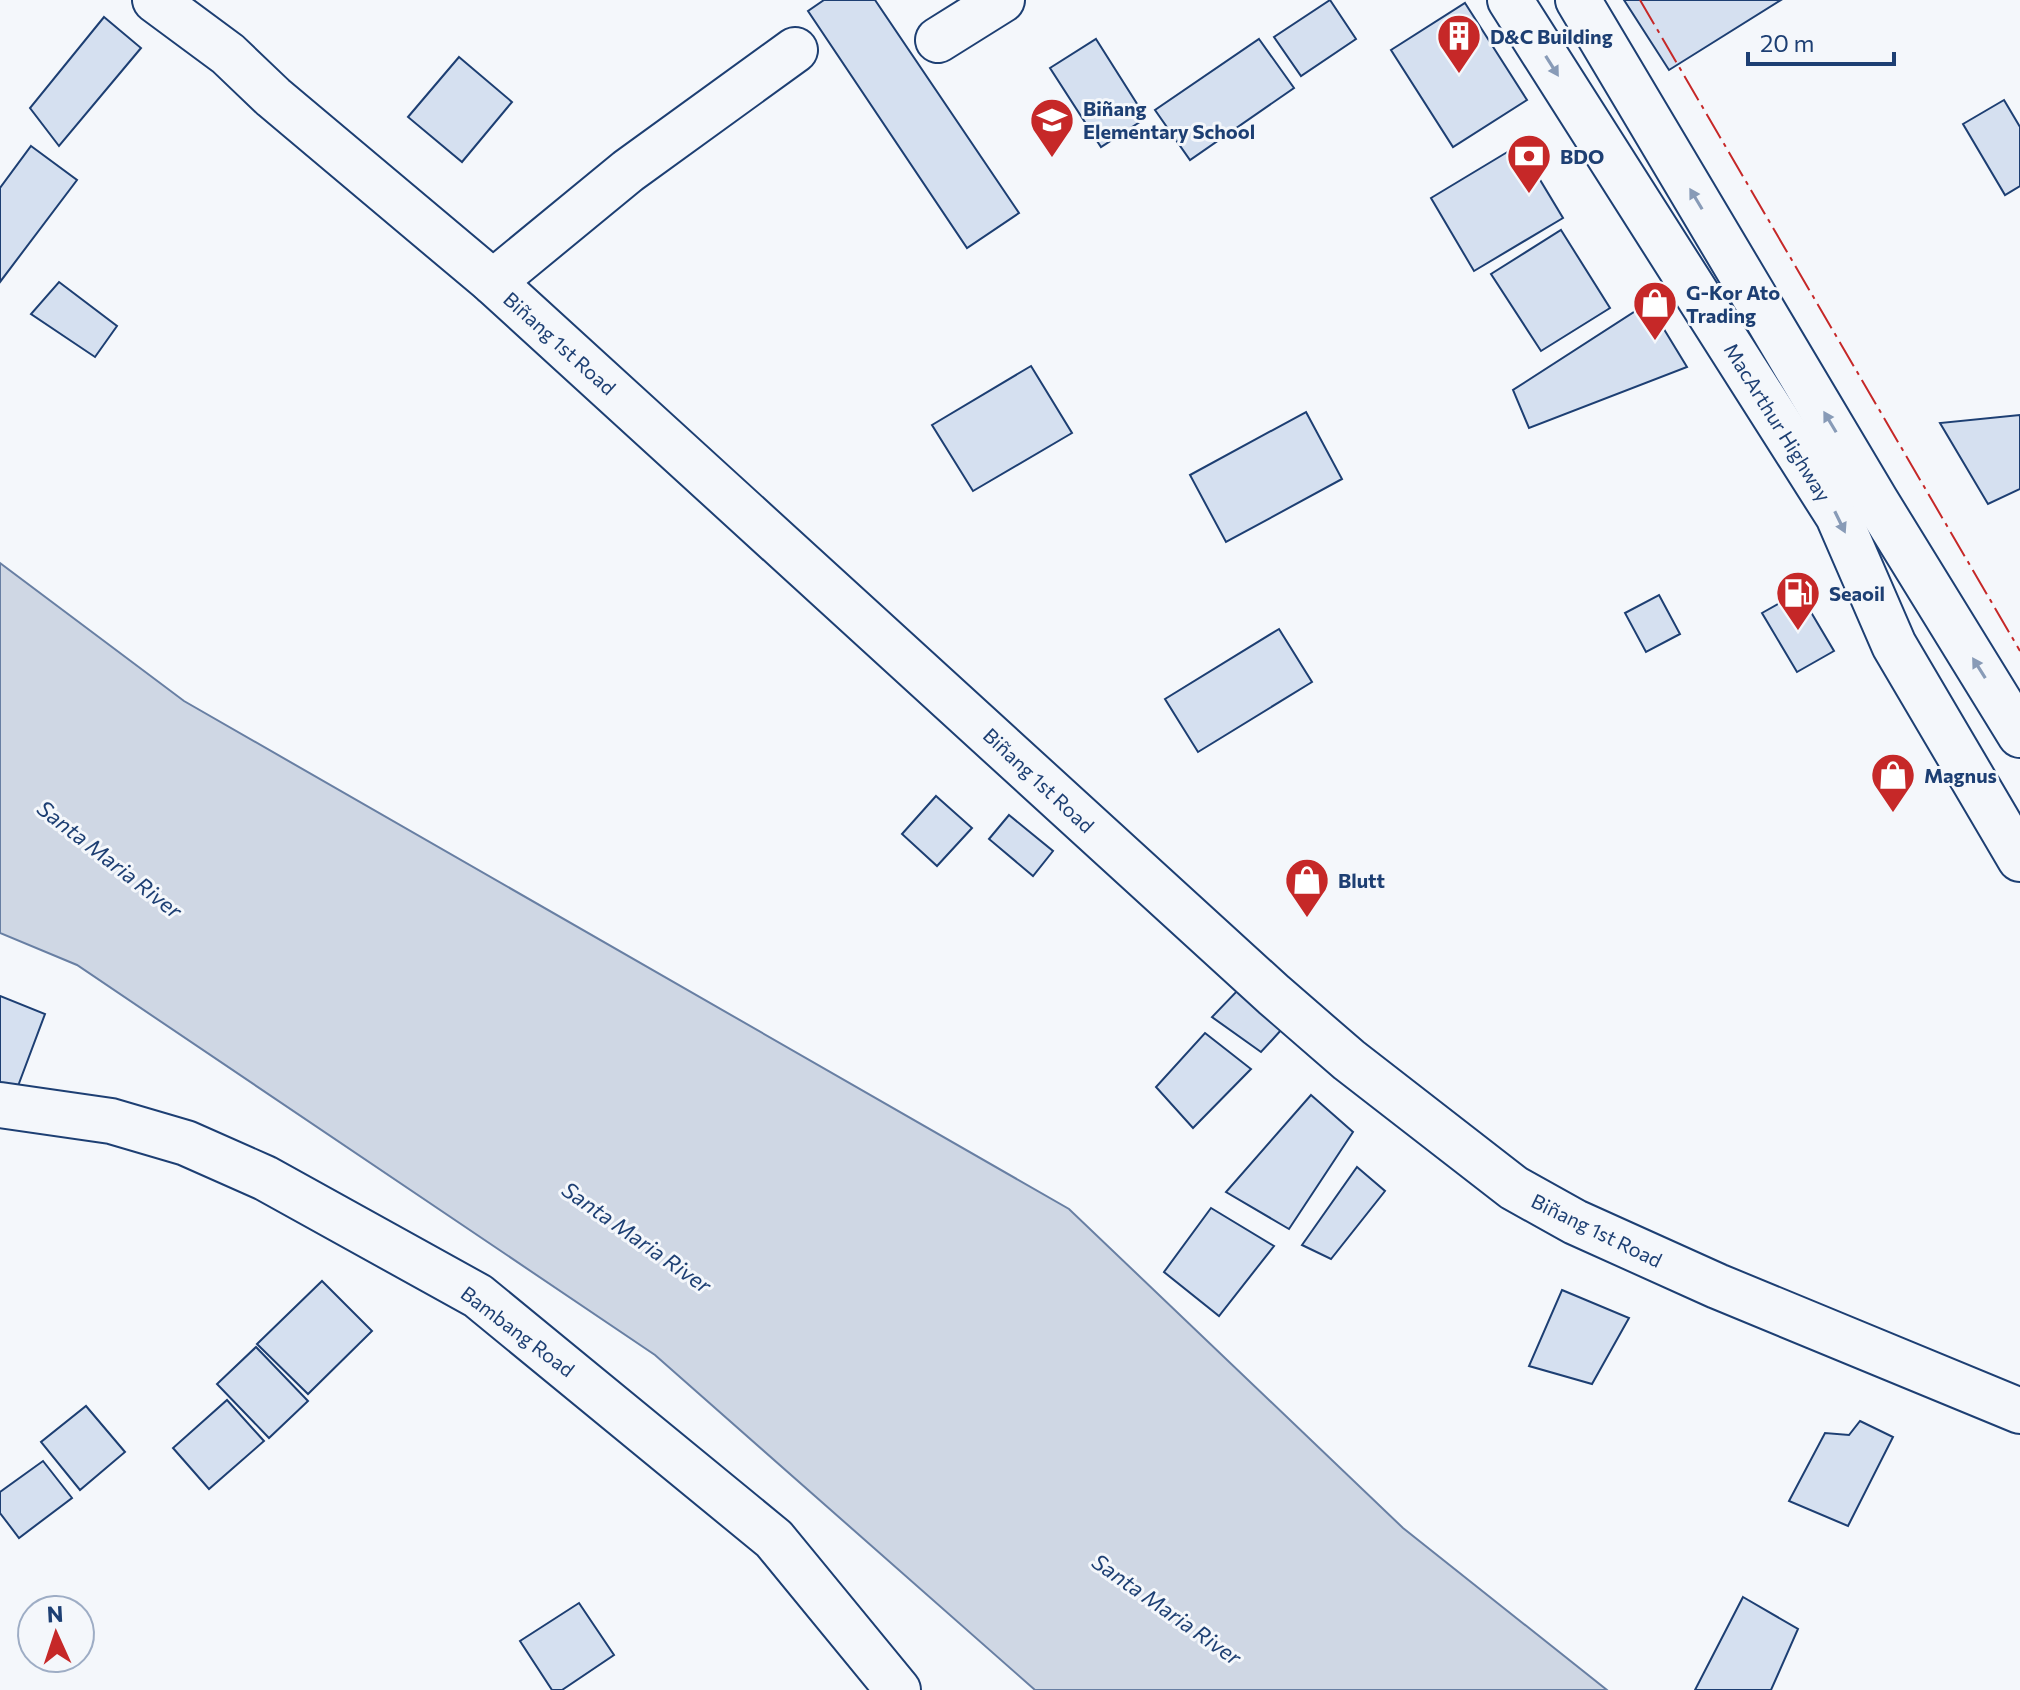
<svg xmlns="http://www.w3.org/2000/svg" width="2020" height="1690" viewBox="0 0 2020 1690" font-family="Commissioner,sans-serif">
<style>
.water{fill:#cfd7e4;stroke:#687fa3;stroke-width:2}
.building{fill:#d5e0f0;stroke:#1d3f73;stroke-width:2}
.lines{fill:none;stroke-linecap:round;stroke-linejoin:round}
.minor-casing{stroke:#1d3f73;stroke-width:48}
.highway-casing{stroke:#1d3f73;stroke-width:48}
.minor{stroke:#f4f7fb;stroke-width:44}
.highway{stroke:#f4f7fb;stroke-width:44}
.power{stroke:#c62828;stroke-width:2;stroke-dasharray:28 6 4 6;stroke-linecap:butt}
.oneway{fill:#889bb7}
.labels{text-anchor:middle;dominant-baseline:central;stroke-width:6;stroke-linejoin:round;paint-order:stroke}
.poi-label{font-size:20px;font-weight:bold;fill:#1d3f73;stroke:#f4f7fb;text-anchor:start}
.street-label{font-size:20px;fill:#1d3f73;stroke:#f4f7fb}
.water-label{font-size:22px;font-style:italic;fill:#1d3f73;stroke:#f4f7fb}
</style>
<rect width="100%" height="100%" fill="#f4f7fb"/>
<!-- water -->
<path class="water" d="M 0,563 L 184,701 L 1069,1209 L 1403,1528 L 1607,1690 L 1035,1690 L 655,1355 L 77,965 L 0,933 Z"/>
<!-- building -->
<g class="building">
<path d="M 824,0 L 875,0 L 1019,213 L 967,248 L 808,11 Z"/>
<path d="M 1330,0 L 1356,39 L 1301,76 L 1274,37 Z"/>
<path d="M 1624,0 L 1781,0 L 1669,70 Z"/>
<path d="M 1465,3 L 1527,100 L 1453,147 L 1391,50 Z"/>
<path d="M 104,17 L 141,48 L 59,146 L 30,108 Z"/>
<path d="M 1096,39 L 1146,118 L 1101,147 L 1050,68 Z"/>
<path d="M 1259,39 L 1294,88 L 1190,160 L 1155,110 Z"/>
<path d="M 459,57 L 512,102 L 462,162 L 408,117 Z"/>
<path d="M 2004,100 L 2020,127 L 2020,186 L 2005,195 L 1963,124 Z"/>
<path d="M 1519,145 L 1563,218 L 1474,271 L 1431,198 Z"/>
<path d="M 31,146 L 77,180 L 0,282 L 0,188 Z"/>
<path d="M 1561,230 L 1610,308 L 1541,351 L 1491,274 Z"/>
<path d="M 59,282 L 117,326 L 95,357 L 31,314 Z"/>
<path d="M 1648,303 L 1687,367 L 1529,428 L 1513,390 Z"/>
<path d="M 1031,366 L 1072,433 L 973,491 L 932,425 Z"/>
<path d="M 1306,412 L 1342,479 L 1226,542 L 1190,475 Z"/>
<path d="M 2020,415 L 2020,489 L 1988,504 L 1940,423 Z"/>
<path d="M 1799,592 L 1834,651 L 1797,672 L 1762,613 Z"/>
<path d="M 1659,595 L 1680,634 L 1646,652 L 1625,613 Z"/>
<path d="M 1279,629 L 1312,682 L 1198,752 L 1165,699 Z"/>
<path d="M 936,796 L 972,828 L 937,866 L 902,834 Z"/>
<path d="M 1009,815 L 1053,851 L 1033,876 L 989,839 Z"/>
<path d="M 1237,991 L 1282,1029 L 1261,1052 L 1212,1017 Z"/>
<path d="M 0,996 L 45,1014 L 15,1094 L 0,1088 Z"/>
<path d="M 1205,1033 L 1251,1069 L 1193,1128 L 1156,1087 Z"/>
<path d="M 1311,1095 L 1353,1132 L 1289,1229 L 1226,1192 Z"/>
<path d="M 1357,1167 L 1385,1191 L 1331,1259 L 1302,1245 Z"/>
<path d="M 1211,1208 L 1274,1246 L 1219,1316 L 1164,1272 Z"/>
<path d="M 322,1281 L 372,1331 L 308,1394 L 257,1344 Z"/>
<path d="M 1562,1290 L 1629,1318 L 1592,1384 L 1529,1366 Z"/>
<path d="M 256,1347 L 308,1401 L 269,1438 L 217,1384 Z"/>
<path d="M 227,1400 L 264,1441 L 209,1489 L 173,1448 Z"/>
<path d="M 86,1406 L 125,1452 L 80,1490 L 41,1442 Z"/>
<path d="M 1860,1421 L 1893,1437 L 1848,1526 L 1789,1501 L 1825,1433 L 1849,1435 Z"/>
<path d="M 43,1461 L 72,1498 L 19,1538 L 0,1513 L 0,1492 Z"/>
<path d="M 1743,1597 L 1798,1629 L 1771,1690 L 1695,1690 Z"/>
<path d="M 579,1603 L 614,1655 L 562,1690 L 552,1690 L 520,1641 Z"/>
</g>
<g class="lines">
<!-- minor casing -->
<g class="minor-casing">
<g id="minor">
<path d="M 155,0 L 228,54 L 273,97 L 493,282 L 1274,995 L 1349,1060 L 1514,1188 L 1575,1222 L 1717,1286 L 2020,1411"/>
<path d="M 938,40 L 1002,0"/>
<path d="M 493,282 L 628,171 L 795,50"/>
<path d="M 0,1105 L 111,1121 L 186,1143 L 265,1178 L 478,1296 L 774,1539 L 898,1690"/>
</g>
</g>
<!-- highway casing -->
<g class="highway-casing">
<g id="highway">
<path d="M 1510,0 L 1838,516 L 1894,645 L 2020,859"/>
<path d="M 1578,0 L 1876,501 L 2020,735"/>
</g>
</g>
<!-- minor -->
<use href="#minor" class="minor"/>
<!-- highway -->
<use href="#highway" class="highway"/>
<!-- power -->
<path class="power" d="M 1640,0 L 2020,651"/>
</g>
<!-- one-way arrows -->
<defs><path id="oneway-solid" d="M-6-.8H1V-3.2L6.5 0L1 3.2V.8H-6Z" transform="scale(2)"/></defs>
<g class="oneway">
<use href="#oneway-solid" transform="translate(1552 66) rotate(58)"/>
<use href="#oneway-solid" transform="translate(1696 199) rotate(-121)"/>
<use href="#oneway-solid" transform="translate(1830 422) rotate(-121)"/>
<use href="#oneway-solid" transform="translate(1840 522) rotate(64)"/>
<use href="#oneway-solid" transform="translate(1979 668) rotate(-122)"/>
</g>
<!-- icons -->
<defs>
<g id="building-pin" transform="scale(2.3)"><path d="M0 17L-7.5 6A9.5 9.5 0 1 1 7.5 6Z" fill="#c62828" stroke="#f4f7fb"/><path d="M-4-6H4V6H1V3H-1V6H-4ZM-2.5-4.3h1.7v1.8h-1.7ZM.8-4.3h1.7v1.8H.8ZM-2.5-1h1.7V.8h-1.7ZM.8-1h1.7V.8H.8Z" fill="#fff"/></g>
<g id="school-pin" transform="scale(2.3)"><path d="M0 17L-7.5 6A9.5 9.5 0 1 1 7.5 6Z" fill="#c62828" stroke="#f4f7fb"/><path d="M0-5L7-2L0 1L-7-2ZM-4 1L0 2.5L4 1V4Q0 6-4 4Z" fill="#fff"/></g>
<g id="bank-pin" transform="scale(2.3)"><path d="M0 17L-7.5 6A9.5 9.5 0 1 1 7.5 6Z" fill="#c62828" stroke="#f4f7fb"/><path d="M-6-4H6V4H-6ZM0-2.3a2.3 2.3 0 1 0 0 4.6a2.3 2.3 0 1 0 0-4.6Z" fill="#fff"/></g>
<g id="shop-pin" transform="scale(2.3)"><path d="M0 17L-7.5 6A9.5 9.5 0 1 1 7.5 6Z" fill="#c62828" stroke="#f4f7fb"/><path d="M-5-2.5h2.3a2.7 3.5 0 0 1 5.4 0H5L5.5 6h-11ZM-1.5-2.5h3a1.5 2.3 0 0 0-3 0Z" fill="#fff"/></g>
<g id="fuel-pin" transform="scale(2.3)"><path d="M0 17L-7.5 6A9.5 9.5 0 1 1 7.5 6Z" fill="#c62828" stroke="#f4f7fb"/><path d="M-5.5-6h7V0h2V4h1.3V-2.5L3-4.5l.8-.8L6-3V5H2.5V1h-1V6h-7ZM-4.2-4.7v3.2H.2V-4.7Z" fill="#fff"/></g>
</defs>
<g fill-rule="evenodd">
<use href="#building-pin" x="1459" y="36"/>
<use href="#school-pin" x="1052" y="120"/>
<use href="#bank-pin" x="1529" y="156"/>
<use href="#shop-pin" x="1655" y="303"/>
<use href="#fuel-pin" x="1798" y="593"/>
<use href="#shop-pin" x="1893" y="775"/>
<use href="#shop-pin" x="1307" y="880"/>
</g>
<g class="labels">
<!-- poi labels -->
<g class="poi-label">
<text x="1490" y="36">D&amp;C Building</text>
<text x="1083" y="108">Biñang<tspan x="1083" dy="23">Elementary School</tspan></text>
<text x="1560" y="156">BDO</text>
<text x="1686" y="292">G-Kor Ato<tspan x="1686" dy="23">Trading</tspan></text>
<text x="1829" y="593">Seaoil</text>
<text x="1924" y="775">Magnus</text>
<text x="1338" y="880">Blutt</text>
</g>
<!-- street labels -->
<g class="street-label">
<text transform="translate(560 343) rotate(42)">Biñang 1st Road</text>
<text transform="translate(1778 422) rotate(58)">MacArthur Highway</text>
<text transform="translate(1039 780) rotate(43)">Biñang 1st Road</text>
<text transform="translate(1597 1230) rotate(26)">Biñang 1st Road</text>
<text transform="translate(518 1331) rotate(37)">Bambang Road</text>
</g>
<!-- water labels -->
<g class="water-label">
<text transform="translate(110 859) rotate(38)">Santa Maria River</text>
<text transform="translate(637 1237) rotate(35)">Santa Maria River</text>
<text transform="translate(1167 1609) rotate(35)">Santa Maria River</text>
</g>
</g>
<!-- north arrow -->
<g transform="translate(56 1634) rotate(357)"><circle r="38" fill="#f4f7fb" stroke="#9eadc5" stroke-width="2"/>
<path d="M0-6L14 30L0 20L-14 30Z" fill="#c62828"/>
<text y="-12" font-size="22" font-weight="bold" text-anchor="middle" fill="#1d3f73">N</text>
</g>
<!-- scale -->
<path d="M1748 52v12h146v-12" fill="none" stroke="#1d3f73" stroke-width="4"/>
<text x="1760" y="52" font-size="24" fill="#1d3f73" stroke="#f4f7fb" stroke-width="6" paint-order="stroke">20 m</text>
</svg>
